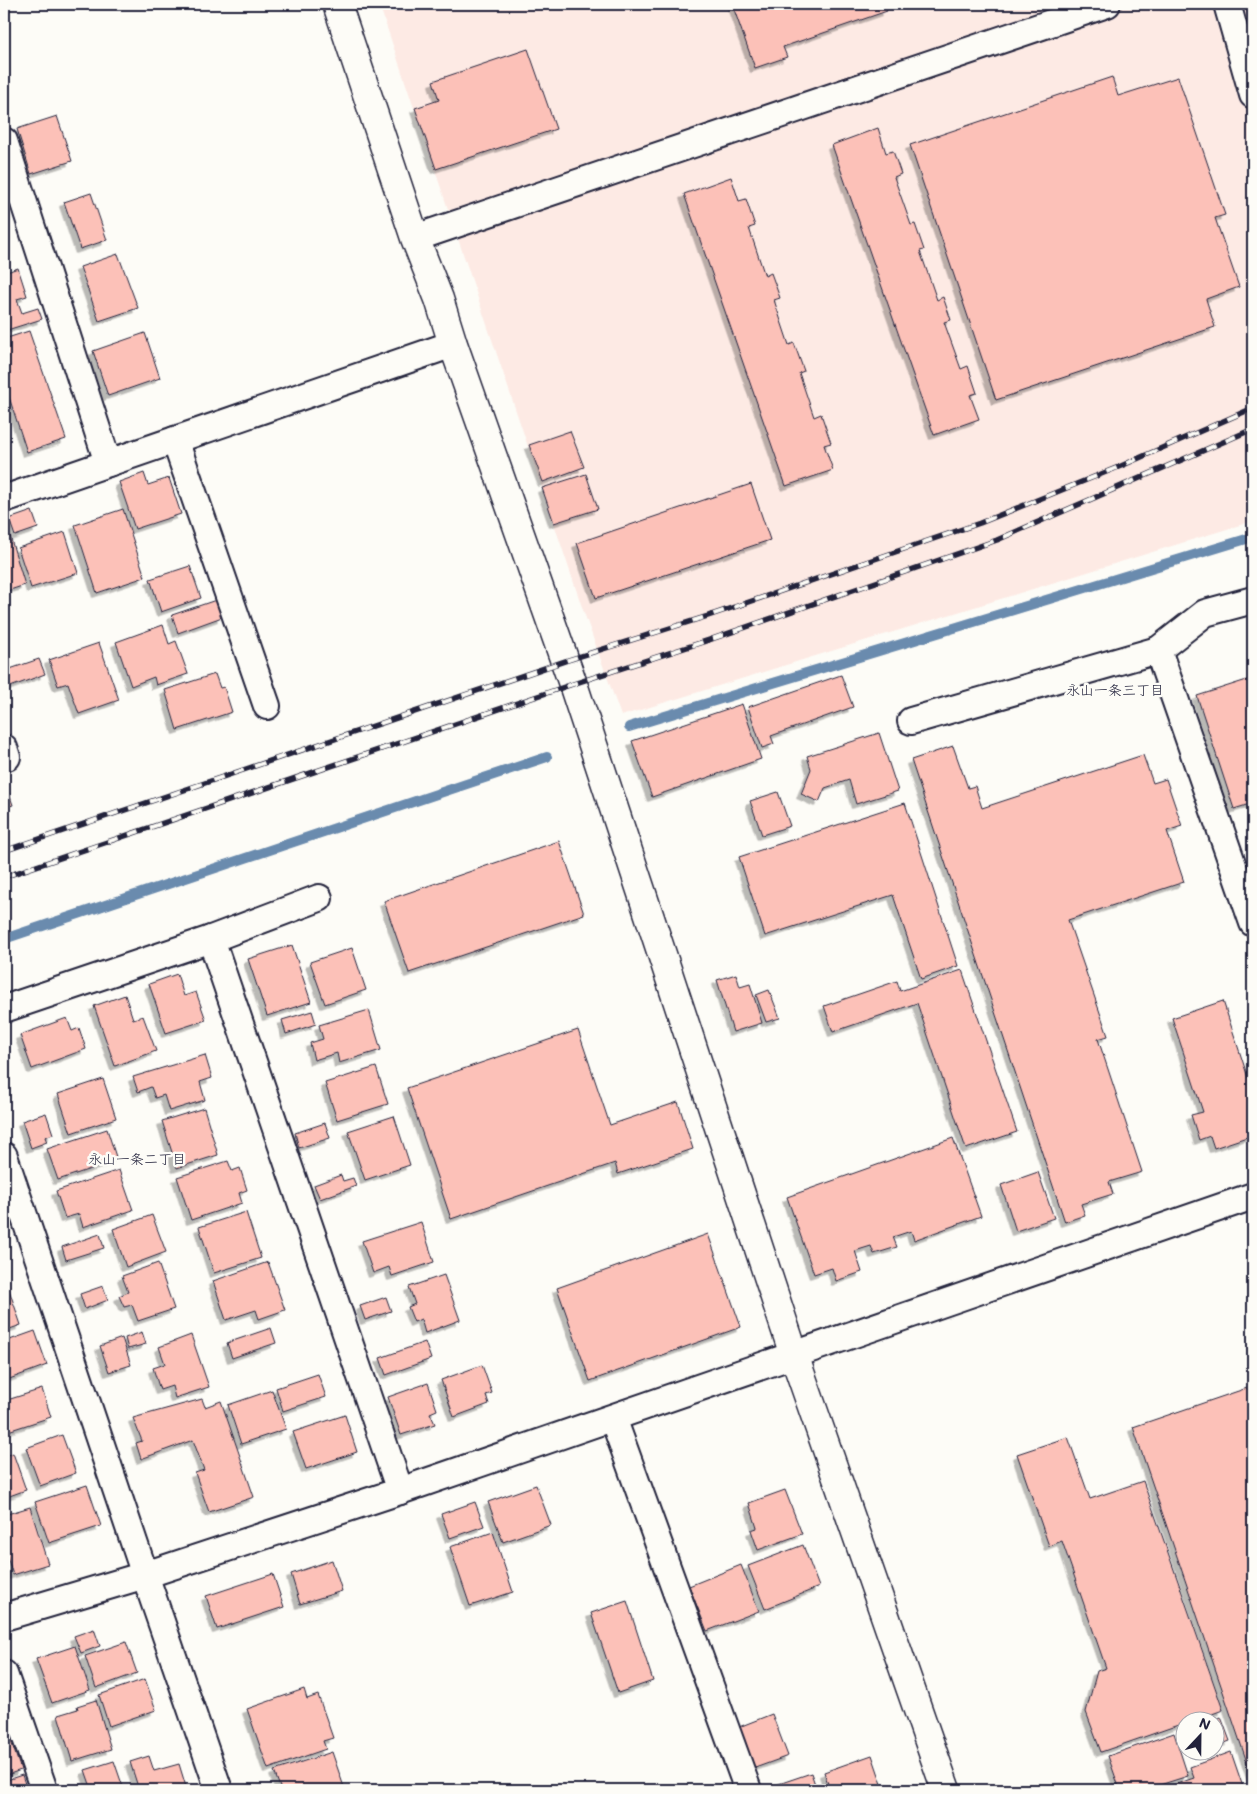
<svg xmlns="http://www.w3.org/2000/svg" width="1257" height="1794" viewBox="0 0 1257 1794" font-family="Mali,'Klee One',sans-serif">
<style>
.built{fill:#fdeae4}
.lines{fill:none;stroke-linecap:round;stroke-linejoin:round}
.stream{stroke:#6b8bae;stroke-width:10}
.building{fill:#fcc1b8;stroke:#22223b;filter:url(#shadow)}
.street-casing{stroke:#22223b;stroke-width:30}
.secondary-casing{stroke:#22223b;stroke-width:31}
.street{stroke:#fdfcf7;stroke-width:26}
.secondary{stroke:#fdfcf7;stroke-width:28}
.rail-casing{stroke:#22223b;stroke-width:5.5}
.rail{stroke:#fdfcf7;stroke-width:4;stroke-dasharray:11;stroke-linecap:butt}
.labels{text-anchor:middle;dominant-baseline:central;stroke-width:5;stroke-linejoin:round;paint-order:stroke}
.neighbourhood-label{font-size:14px;fill:#22223b;stroke:#fdfcf7}
</style>
<defs>
<filter id="shadow"><feDropShadow dx="-4.5" dy="4.5" stdDeviation="0" flood-color="#0004"/></filter>
</defs>
<rect width="100%" height="100%" fill="#fdfcf7"/>
<filter id="ink" filterUnits="userSpaceOnUse"><feTurbulence type="fractalNoise" baseFrequency=".02" numOctaves="2"/><feDisplacementMap in="SourceGraphic" scale="10" xChannelSelector="R" yChannelSelector="G"/><feConvolveMatrix kernelMatrix="1 2 1 2 8 2 1 2 1" color-interpolation-filters="sRGB"/></filter>
<g filter="url(#ink)">
<!-- built -->
<path class="built" d="M 379,4 L 1253,4 L 1253,521 L 621,716 L 582,607 Z"/>
<g class="lines">
<!-- stream -->
<g class="stream">
<path d="M 629,727 L 1253,537"/>
<path d="M 4,939 L 547,757"/>
</g>
</g>
<!-- building -->
<g class="building">
<path d="M 732,4 L 884,4 L 887,11 L 783,47 L 787,57 L 755,68 Z"/>
<path d="M 528,49 L 556,129 L 436,169 L 415,108 L 439,100 L 433,81 Z"/>
<path d="M 1112,77 L 1118,96 L 1178,77 L 1225,215 L 1215,218 L 1239,287 L 1206,299 L 1215,327 L 996,400 L 910,145 Z"/>
<path d="M 57,116 L 72,161 L 31,174 L 17,129 Z"/>
<path d="M 878,128 L 886,153 L 893,151 L 901,174 L 894,177 L 911,225 L 915,224 L 924,250 L 920,251 L 937,300 L 943,297 L 951,320 L 944,322 L 961,369 L 968,366 L 977,393 L 970,395 L 979,419 L 934,435 L 832,145 Z"/>
<path d="M 731,177 L 739,201 L 746,199 L 755,226 L 749,228 L 765,276 L 771,273 L 780,298 L 774,300 L 789,345 L 794,343 L 804,371 L 799,373 L 814,417 L 821,414 L 831,443 L 824,445 L 833,470 L 786,486 L 684,194 Z"/>
<path d="M 91,193 L 107,240 L 80,249 L 64,202 Z"/>
<path d="M 118,254 L 138,308 L 99,321 L 80,267 Z"/>
<path d="M 18,268 L 27,296 L 17,299 L 22,313 L 38,308 L 42,319 L 4,331 L 4,273 Z"/>
<path d="M 29,331 L 66,439 L 27,452 L 4,382 L 4,339 Z"/>
<path d="M 145,333 L 160,378 L 108,396 L 93,351 Z"/>
<path d="M 570,431 L 584,467 L 543,482 L 529,445 Z"/>
<path d="M 144,473 L 148,485 L 169,478 L 181,514 L 135,529 L 119,482 Z"/>
<path d="M 586,474 L 598,509 L 554,523 L 542,488 Z"/>
<path d="M 751,484 L 770,540 L 596,598 L 577,543 Z"/>
<path d="M 123,509 L 145,577 L 97,593 L 75,525 Z"/>
<path d="M 32,511 L 38,528 L 15,536 L 9,519 Z"/>
<path d="M 5,520 L 25,585 L 4,592 L 4,521 Z"/>
<path d="M 65,532 L 78,573 L 31,588 L 18,548 Z"/>
<path d="M 190,566 L 201,598 L 161,612 L 150,579 Z"/>
<path d="M 216,600 L 222,617 L 178,633 L 172,615 Z"/>
<path d="M 163,625 L 169,644 L 176,641 L 188,674 L 156,685 L 154,677 L 131,686 L 116,642 Z"/>
<path d="M 99,643 L 119,700 L 79,714 L 68,683 L 58,686 L 49,660 Z"/>
<path d="M 39,659 L 45,674 L 5,689 L 4,671 Z"/>
<path d="M 215,674 L 220,688 L 224,687 L 232,712 L 177,730 L 165,690 Z"/>
<path d="M 841,675 L 853,707 L 771,736 L 774,744 L 762,748 L 748,707 Z"/>
<path d="M 1253,678 L 1253,803 L 1234,809 L 1197,696 Z"/>
<path d="M 742,704 L 761,759 L 652,797 L 632,741 Z"/>
<path d="M 879,733 L 898,791 L 856,804 L 849,780 L 825,788 L 819,802 L 801,794 L 811,769 L 807,756 Z"/>
<path d="M 953,746 L 968,788 L 975,786 L 982,808 L 1143,755 L 1153,783 L 1166,779 L 1182,826 L 1167,831 L 1184,882 L 1068,920 L 1108,1036 L 1098,1039 L 1142,1172 L 1109,1182 L 1113,1194 L 1081,1204 L 1085,1215 L 1065,1222 L 911,760 Z"/>
<path d="M 4,779 L 13,805 L 4,808 Z"/>
<path d="M 778,792 L 790,826 L 762,835 L 750,801 Z"/>
<path d="M 905,803 L 958,966 L 921,979 L 893,895 L 765,936 L 739,857 Z"/>
<path d="M 559,841 L 584,914 L 409,973 L 384,901 Z"/>
<path d="M 292,945 L 311,1002 L 267,1016 L 248,959 Z"/>
<path d="M 352,948 L 366,990 L 325,1004 L 310,962 Z"/>
<path d="M 962,970 L 1017,1132 L 966,1149 L 917,1003 L 833,1032 L 824,1006 L 897,981 L 900,991 Z"/>
<path d="M 177,974 L 184,996 L 196,992 L 206,1020 L 166,1033 L 149,984 Z"/>
<path d="M 736,974 L 740,987 L 750,984 L 762,1023 L 733,1032 L 717,980 Z"/>
<path d="M 769,990 L 780,1018 L 766,1022 L 756,995 Z"/>
<path d="M 125,995 L 133,1019 L 143,1016 L 156,1051 L 115,1066 L 94,1006 Z"/>
<path d="M 1223,1001 L 1253,1093 L 1253,1135 L 1214,1148 L 1210,1136 L 1199,1140 L 1191,1115 L 1203,1112 L 1172,1018 Z"/>
<path d="M 369,1010 L 381,1050 L 339,1063 L 337,1053 L 314,1060 L 310,1043 L 323,1039 L 319,1025 Z"/>
<path d="M 312,1011 L 316,1024 L 286,1034 L 282,1020 Z"/>
<path d="M 67,1018 L 72,1031 L 79,1028 L 86,1049 L 32,1069 L 20,1035 Z"/>
<path d="M 578,1030 L 610,1125 L 678,1102 L 693,1149 L 618,1174 L 615,1163 L 451,1219 L 407,1088 Z"/>
<path d="M 205,1055 L 212,1078 L 200,1082 L 205,1100 L 169,1111 L 164,1095 L 155,1098 L 151,1087 L 138,1092 L 133,1077 Z"/>
<path d="M 376,1067 L 388,1104 L 337,1120 L 325,1083 Z"/>
<path d="M 103,1079 L 116,1118 L 71,1133 L 58,1094 Z"/>
<path d="M 204,1108 L 218,1155 L 177,1168 L 162,1121 Z"/>
<path d="M 46,1113 L 53,1134 L 45,1137 L 47,1142 L 31,1148 L 22,1121 Z"/>
<path d="M 394,1116 L 410,1165 L 365,1180 L 348,1131 Z"/>
<path d="M 325,1123 L 330,1138 L 299,1148 L 295,1133 Z"/>
<path d="M 107,1129 L 117,1160 L 58,1180 L 47,1149 Z"/>
<path d="M 953,1138 L 981,1216 L 914,1240 L 911,1231 L 893,1237 L 897,1247 L 874,1254 L 871,1246 L 855,1251 L 862,1272 L 836,1281 L 832,1268 L 814,1274 L 787,1197 Z"/>
<path d="M 228,1161 L 232,1171 L 240,1168 L 247,1190 L 239,1193 L 242,1203 L 191,1220 L 177,1177 Z"/>
<path d="M 119,1170 L 133,1210 L 83,1227 L 79,1214 L 65,1218 L 56,1191 Z"/>
<path d="M 1038,1172 L 1054,1218 L 1016,1231 L 1001,1185 Z"/>
<path d="M 341,1175 L 343,1181 L 353,1178 L 356,1186 L 320,1199 L 314,1185 Z"/>
<path d="M 246,1212 L 261,1258 L 214,1273 L 199,1227 Z"/>
<path d="M 152,1215 L 166,1252 L 126,1267 L 113,1229 Z"/>
<path d="M 421,1222 L 434,1262 L 392,1276 L 389,1267 L 373,1273 L 362,1241 Z"/>
<path d="M 100,1234 L 104,1248 L 66,1260 L 62,1247 Z"/>
<path d="M 708,1234 L 741,1327 L 590,1381 L 557,1288 Z"/>
<path d="M 268,1262 L 285,1310 L 259,1319 L 256,1310 L 226,1320 L 213,1281 Z"/>
<path d="M 158,1263 L 174,1309 L 138,1321 L 132,1305 L 124,1307 L 119,1296 L 128,1292 L 122,1276 Z"/>
<path d="M 444,1275 L 460,1320 L 425,1333 L 421,1319 L 414,1322 L 408,1307 L 415,1304 L 409,1287 Z"/>
<path d="M 6,1281 L 21,1325 L 4,1331 L 4,1282 Z"/>
<path d="M 103,1286 L 108,1300 L 85,1309 L 80,1294 Z"/>
<path d="M 386,1297 L 391,1311 L 365,1320 L 360,1306 Z"/>
<path d="M 271,1328 L 276,1343 L 232,1358 L 227,1343 Z"/>
<path d="M 35,1331 L 47,1365 L 4,1381 L 4,1342 Z"/>
<path d="M 142,1332 L 146,1344 L 128,1349 L 125,1338 Z"/>
<path d="M 191,1335 L 209,1387 L 175,1398 L 172,1386 L 160,1390 L 153,1368 L 165,1364 L 159,1347 Z"/>
<path d="M 122,1338 L 131,1365 L 109,1372 L 100,1346 Z"/>
<path d="M 425,1342 L 431,1359 L 386,1375 L 380,1358 Z"/>
<path d="M 482,1365 L 492,1393 L 486,1395 L 489,1404 L 454,1417 L 441,1380 Z"/>
<path d="M 318,1374 L 326,1397 L 283,1411 L 276,1388 Z"/>
<path d="M 428,1383 L 437,1410 L 430,1413 L 435,1424 L 401,1435 L 388,1397 Z"/>
<path d="M 1253,1386 L 1253,1780 L 1133,1427 Z"/>
<path d="M 42,1389 L 51,1417 L 8,1431 L 4,1417 L 4,1401 Z"/>
<path d="M 272,1390 L 286,1429 L 241,1444 L 228,1405 Z"/>
<path d="M 202,1399 L 205,1407 L 221,1401 L 254,1497 L 209,1512 L 195,1473 L 204,1470 L 193,1440 L 141,1459 L 136,1443 L 142,1441 L 133,1418 Z"/>
<path d="M 345,1415 L 357,1452 L 306,1469 L 293,1432 Z"/>
<path d="M 62,1435 L 76,1473 L 40,1486 L 26,1448 Z"/>
<path d="M 1068,1437 L 1090,1499 L 1143,1481 L 1223,1710 L 1190,1722 L 1184,1722 L 1184,1723 L 1101,1752 L 1086,1712 L 1097,1671 L 1106,1668 L 1062,1541 L 1049,1546 L 1017,1454 Z"/>
<path d="M 13,1453 L 26,1490 L 4,1498 L 4,1457 Z"/>
<path d="M 87,1485 L 101,1526 L 49,1543 L 35,1502 Z"/>
<path d="M 536,1485 L 551,1525 L 503,1542 L 488,1502 Z"/>
<path d="M 785,1490 L 802,1534 L 758,1550 L 751,1530 L 757,1528 L 749,1503 Z"/>
<path d="M 475,1502 L 484,1526 L 450,1538 L 441,1514 Z"/>
<path d="M 30,1507 L 48,1564 L 13,1575 L 4,1547 L 4,1515 Z"/>
<path d="M 493,1532 L 513,1592 L 470,1606 L 450,1547 Z"/>
<path d="M 803,1545 L 819,1587 L 765,1609 L 748,1566 Z"/>
<path d="M 332,1560 L 342,1591 L 300,1604 L 291,1574 Z"/>
<path d="M 741,1565 L 759,1611 L 707,1631 L 689,1586 Z"/>
<path d="M 273,1574 L 284,1607 L 217,1629 L 206,1596 Z"/>
<path d="M 627,1601 L 653,1681 L 618,1693 L 591,1613 Z"/>
<path d="M 94,1629 L 100,1646 L 81,1653 L 74,1636 Z"/>
<path d="M 126,1642 L 137,1673 L 96,1688 L 85,1656 Z"/>
<path d="M 75,1646 L 90,1690 L 52,1703 L 36,1659 Z"/>
<path d="M 145,1679 L 156,1710 L 109,1726 L 99,1695 Z"/>
<path d="M 304,1689 L 307,1699 L 318,1695 L 333,1738 L 323,1741 L 326,1749 L 268,1769 L 247,1709 Z"/>
<path d="M 96,1700 L 111,1749 L 72,1761 L 58,1715 L 78,1709 L 77,1706 Z"/>
<path d="M 772,1714 L 788,1756 L 755,1768 L 739,1727 Z"/>
<path d="M 1221,1717 L 1230,1741 L 1214,1747 L 1214,1722 L 1210,1722 Z"/>
<path d="M 4,1721 L 21,1770 L 4,1776 Z"/>
<path d="M 1174,1733 L 1188,1776 L 1144,1790 L 1120,1790 L 1108,1756 Z"/>
<path d="M 332,1752 L 345,1790 L 281,1790 L 274,1771 Z"/>
<path d="M 1231,1752 L 1244,1790 L 1158,1790 L 1194,1778 L 1190,1767 Z"/>
<path d="M 872,1755 L 884,1790 L 830,1790 L 824,1772 Z"/>
<path d="M 149,1756 L 154,1771 L 179,1764 L 187,1790 L 139,1790 L 130,1762 Z"/>
<path d="M 114,1761 L 124,1790 L 92,1790 L 85,1770 Z"/>
<path d="M 811,1773 L 817,1790 L 761,1790 Z"/>
<path d="M 22,1775 L 27,1790 L 4,1790 L 4,1781 Z"/>
</g>
<g class="lines">
<!-- street casing -->
<g class="street-casing">
<g id="street">
<path d="M 1227,4 L 1253,95"/>
<path d="M 4,141 L 108,463"/>
<path d="M 415,238 L 1107,4"/>
<path d="M 175,440 L 267,706"/>
<path d="M 4,499 L 453,344"/>
<path d="M 1158,650 L 1205,613 L 1253,600"/>
<path d="M 911,721 L 1158,650 L 1253,923"/>
<path d="M 4,748 L 7,757"/>
<path d="M 211,939 L 400,1491"/>
<path d="M 4,1009 L 211,939 L 319,898"/>
<path d="M 4,1156 L 145,1575 L 219,1790"/>
<path d="M 613,1418 L 748,1790"/>
<path d="M 4,1617 L 145,1575 L 400,1491 L 1253,1196"/>
<path d="M 4,1674 L 44,1790"/>
</g>
</g>
<!-- secondary casing -->
<g class="secondary-casing">
<path id="secondary" d="M 337,4 L 415,238 L 439,299 L 453,344 L 573,684 L 794,1355 L 946,1790"/>
</g>
<!-- street -->
<use href="#street" class="street"/>
<!-- secondary -->
<use href="#secondary" class="secondary"/>
<!-- rail casing -->
<g class="rail-casing">
<g id="rail">
<path d="M 4,851 L 565,661 L 708,616 L 980,523 L 1121,466 L 1253,408"/>
<path d="M 4,877 L 573,684 L 709,640 L 997,540 L 1253,429"/>
</g>
</g>
<!-- rail -->
<use href="#rail" class="rail"/>
</g>
</g>
<g class="labels">
<!-- neighbourhood labels -->
<g class="neighbourhood-label">
<text x="1115" y="689">永山一条三丁目</text>
<text x="137" y="1158">永山一条二丁目</text>
</g>
</g>
<!-- margin -->
<rect width="1257" height="1794" fill="none" stroke="#fdfcf7" stroke-width="20"/>
<rect x="10" y="10" width="1237" height="1774" fill="none" stroke="#22223b" stroke-width="2" filter="url(#ink)"/>
<!-- north arrow -->
<g transform="translate(1200 1736) rotate(22)"><circle r="24" fill="#fdfcf7" stroke="#a5a5ac"/>
<path d="M0-4L9 19L0 12L-9 19Z" fill="#22223b"/>
<text y="-8" font-size="14" font-weight="bold" text-anchor="middle" fill="#22223b">N</text>
</g>
</svg>
